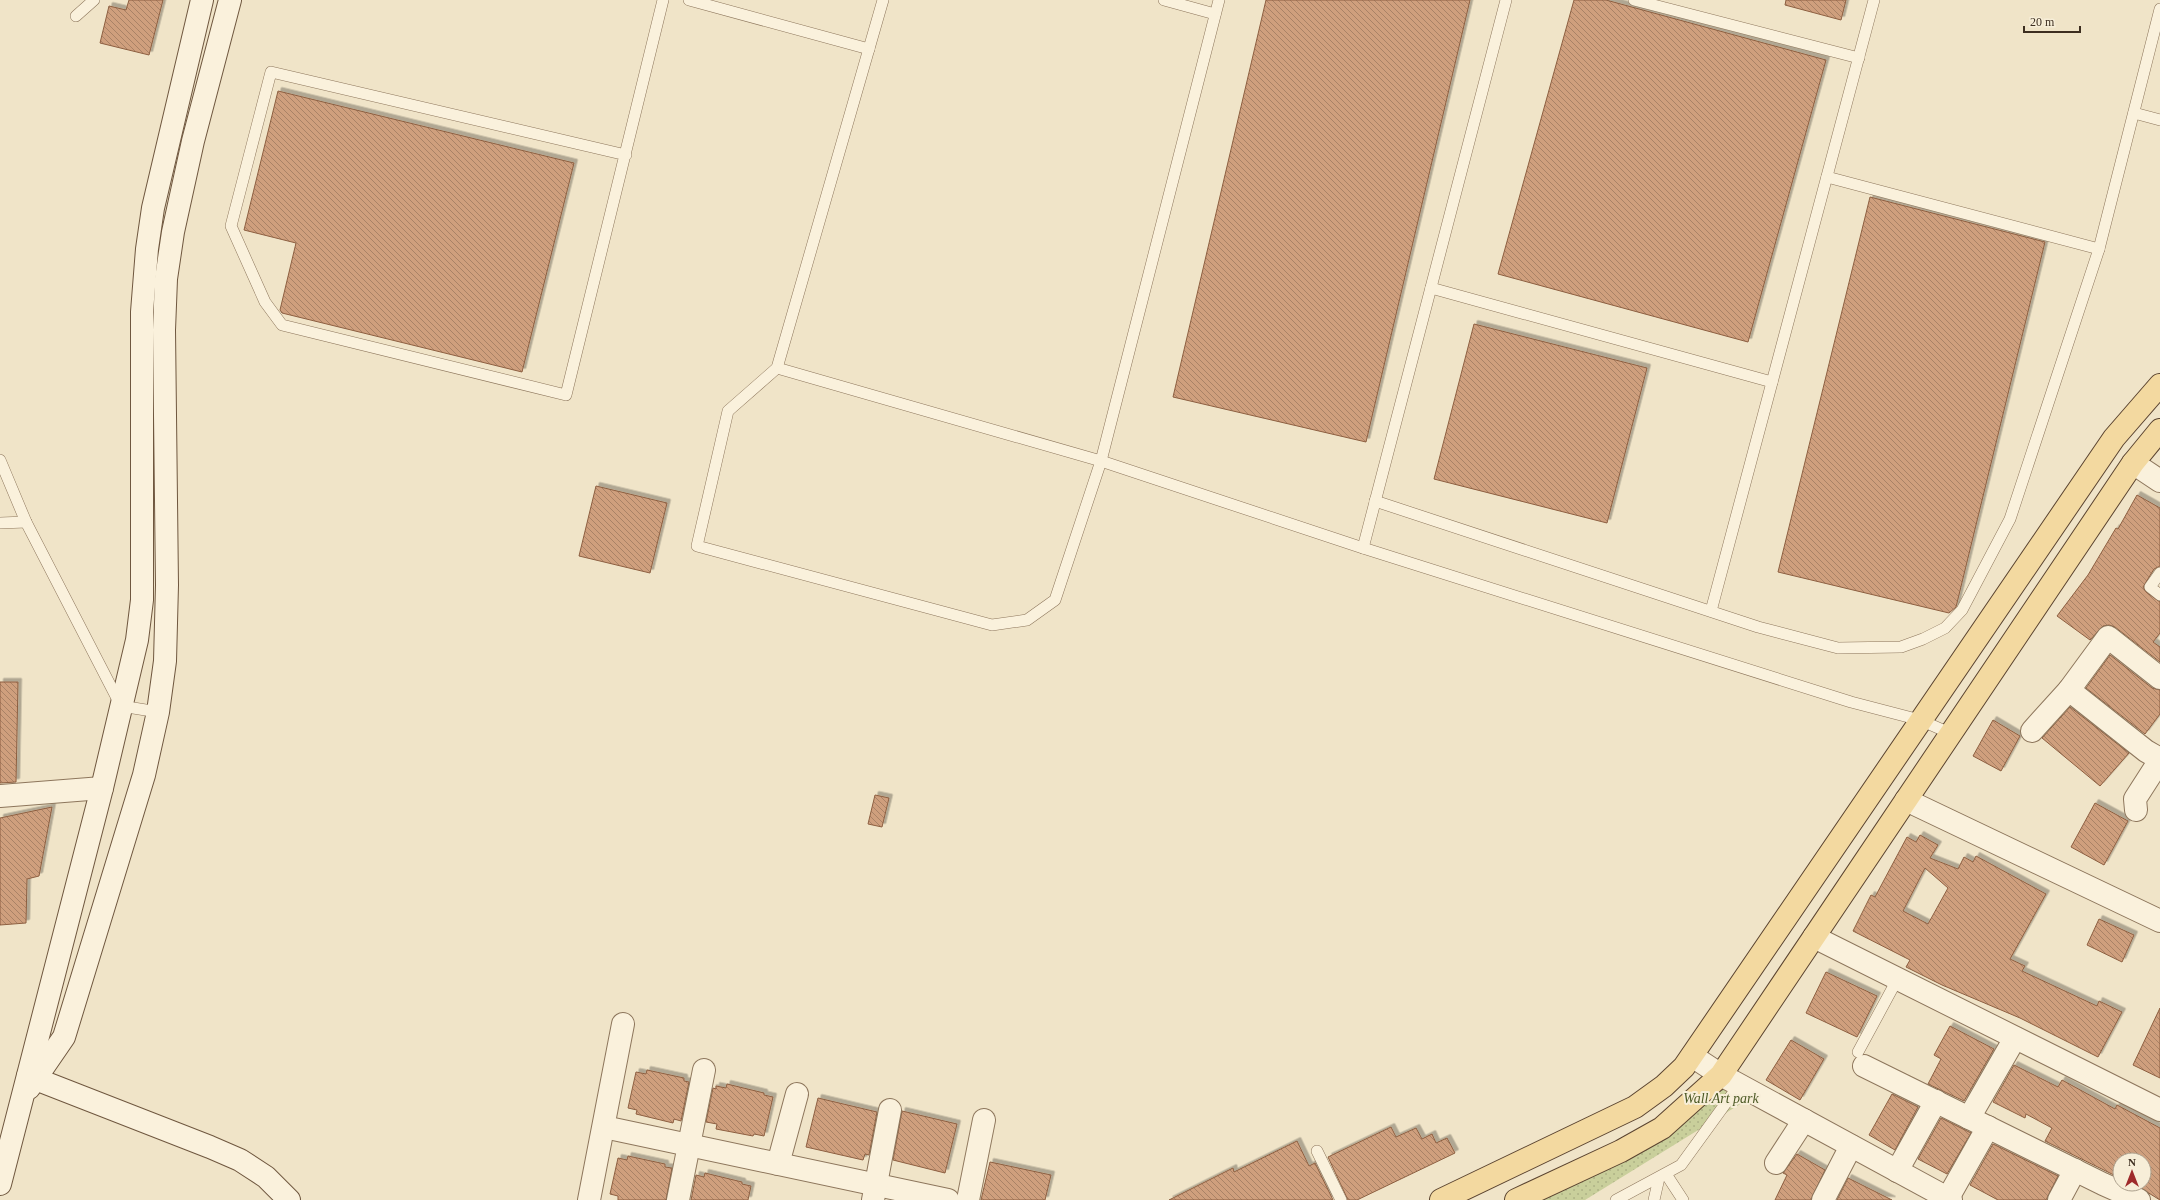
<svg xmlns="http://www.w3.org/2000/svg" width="2160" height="1200" viewBox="0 0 2160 1200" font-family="'Times New Roman',serif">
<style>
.green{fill:url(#green-dots)}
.building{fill:url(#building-back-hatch);stroke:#8d5f41;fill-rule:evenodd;filter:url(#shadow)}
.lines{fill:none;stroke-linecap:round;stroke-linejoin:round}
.lane-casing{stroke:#8d765c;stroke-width:12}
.street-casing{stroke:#8d765c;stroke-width:24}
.secondary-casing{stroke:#6f573f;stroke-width:24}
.primary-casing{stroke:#5b4430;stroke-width:24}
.lane{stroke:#faf1dc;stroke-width:11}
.street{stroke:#faf1dc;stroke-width:22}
.secondary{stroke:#faf1dc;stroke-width:22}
.primary{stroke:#f3d9a0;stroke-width:22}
.labels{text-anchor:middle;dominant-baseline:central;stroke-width:4;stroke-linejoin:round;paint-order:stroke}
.park-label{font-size:14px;font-style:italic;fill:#4d5a26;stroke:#f7eed8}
</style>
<defs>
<pattern id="green-dots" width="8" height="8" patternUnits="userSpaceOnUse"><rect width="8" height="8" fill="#c9cf9b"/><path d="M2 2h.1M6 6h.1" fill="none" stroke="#aeb285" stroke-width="1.8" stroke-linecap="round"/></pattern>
<pattern id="building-back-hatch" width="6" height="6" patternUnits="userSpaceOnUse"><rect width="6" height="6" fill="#cf9f7d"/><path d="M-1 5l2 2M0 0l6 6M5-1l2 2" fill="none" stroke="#a98266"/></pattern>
<filter id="shadow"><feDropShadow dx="3.5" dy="-3.5" stdDeviation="0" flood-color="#0004"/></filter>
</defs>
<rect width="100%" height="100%" fill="#f0e4c8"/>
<!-- green -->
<path class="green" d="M 1720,1077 L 1750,1098 L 1585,1200 L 1520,1200 L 1663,1131 Z"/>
<!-- building -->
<g class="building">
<path d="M 129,0 L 163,0 L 149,55 L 100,43 L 109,6 L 126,10 Z"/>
<path d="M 1266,0 L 1470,0 L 1366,442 L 1173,397 Z"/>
<path d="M 1574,0 L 1606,0 L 1826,60 L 1748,342 L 1498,274 Z"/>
<path d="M 1786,0 L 1846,0 L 1841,20 L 1785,5 Z"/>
<path d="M 278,91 L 574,163 L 522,372 L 282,313 L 280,310 L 296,243 L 244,230 Z"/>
<path d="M 1870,197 L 2045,242 L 1956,607 L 1949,613 L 1778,572 Z"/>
<path d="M 1474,324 L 1647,368 L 1607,523 L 1434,479 Z"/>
<path d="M 596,486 L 667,503 L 650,573 L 579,556 Z"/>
<path d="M 2137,495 L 2160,508 L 2160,566 L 2154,569 L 2143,587 L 2146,592 L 2160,602 L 2160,633 L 2153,642 L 2160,647 L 2160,662 L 2115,627 L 2109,625 L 2103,626 L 2090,640 L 2057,616 L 2088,575 L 2116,528 L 2118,529 Z"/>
<path d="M 2110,655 L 2152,688 L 2160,690 L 2160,714 L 2145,734 L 2086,688 Z"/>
<path d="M 0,682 L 18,682 L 16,782 L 0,783 Z"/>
<path d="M 2070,707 L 2129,753 L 2100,786 L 2042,738 Z"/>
<path d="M 1993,720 L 2020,736 L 2001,771 L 1973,756 Z"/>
<path d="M 875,795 L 889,798 L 882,827 L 868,824 Z"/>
<path d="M 2095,803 L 2128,821 L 2104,865 L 2071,847 Z"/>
<path d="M 52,807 L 39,876 L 27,879 L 26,923 L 0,925 L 0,818 Z"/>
<path d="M 1920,835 L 1938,845 L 1930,858 L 1958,869 L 1964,857 L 1973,862 L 1976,856 L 2046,894 L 2010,959 L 2025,966 L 2022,971 L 2097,1006 L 2099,1001 L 2122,1012 L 2098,1057 L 2020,1018 L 1942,985 L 1906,967 L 1910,960 L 1853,931 L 1871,895 L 1875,897 L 1907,837 L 1916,842 ZM 1925,868 L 1948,888 L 1928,924 L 1903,911 Z"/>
<path d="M 2099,919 L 2134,935 L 2122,962 L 2087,945 Z"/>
<path d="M 1826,972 L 1877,996 L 1857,1037 L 1806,1013 Z"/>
<path d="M 2160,1008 L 2160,1078 L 2133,1065 Z"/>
<path d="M 1950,1026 L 1994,1049 L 1964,1101 L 1928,1084 L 1941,1059 L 1934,1055 Z"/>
<path d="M 1791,1040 L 1824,1059 L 1800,1100 L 1766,1080 Z"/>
<path d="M 2014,1065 L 2058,1087 L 2062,1080 L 2115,1109 L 2117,1105 L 2160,1128 L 2160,1200 L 2134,1184 L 2144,1184 L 2144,1160 L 2120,1160 L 2120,1178 L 2045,1141 L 2052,1128 L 2026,1114 L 2025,1118 L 1993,1102 Z"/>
<path d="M 647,1070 L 684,1078 L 684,1081 L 689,1082 L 681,1121 L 674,1119 L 673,1123 L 636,1114 L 637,1110 L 628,1108 L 636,1072 L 646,1074 Z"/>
<path d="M 727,1084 L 764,1093 L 764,1095 L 773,1097 L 764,1136 L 754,1134 L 753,1136 L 716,1129 L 717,1124 L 706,1122 L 713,1088 L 716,1089 L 716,1086 L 726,1088 Z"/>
<path d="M 1892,1094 L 1918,1107 L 1895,1150 L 1869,1135 Z"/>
<path d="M 818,1098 L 877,1112 L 869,1155 L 865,1154 L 863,1160 L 806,1147 Z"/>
<path d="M 902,1111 L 957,1124 L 945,1173 L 893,1160 Z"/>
<path d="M 1941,1118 L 1971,1133 L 1947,1174 L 1918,1159 Z"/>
<path d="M 1391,1127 L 1396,1137 L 1416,1128 L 1422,1139 L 1432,1134 L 1436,1143 L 1447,1138 L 1455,1153 L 1357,1200 L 1348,1200 L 1328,1157 Z"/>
<path d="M 1297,1141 L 1309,1166 L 1315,1163 L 1333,1200 L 1169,1200 L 1233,1168 L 1234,1172 Z"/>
<path d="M 1993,1144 L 2058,1176 L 2046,1200 L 1998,1200 L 1970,1185 Z"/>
<path d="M 1797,1154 L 1825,1170 L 1811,1200 L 1775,1200 L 1787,1175 L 1783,1173 Z"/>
<path d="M 628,1156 L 665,1164 L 665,1167 L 672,1168 L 666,1200 L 618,1200 L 618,1196 L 610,1194 L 618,1158 L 627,1160 Z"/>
<path d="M 990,1162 L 1051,1175 L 1045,1200 L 981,1200 Z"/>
<path d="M 705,1173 L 742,1182 L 742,1184 L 751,1186 L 748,1200 L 691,1200 L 696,1175 L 704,1177 Z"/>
<path d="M 1848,1178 L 1892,1200 L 1837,1200 Z"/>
</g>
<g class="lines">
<!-- lane casing -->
<g class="lane-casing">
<g id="lane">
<path d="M 689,0 L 869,49"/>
<path d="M 883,0 L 777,368 L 728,411 L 697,546 L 992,625 L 1027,620 L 1055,600 L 1101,461 L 1219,0"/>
<path d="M 1164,0 L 1215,14"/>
<path d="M 1634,0 L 1859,58"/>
<path d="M 76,16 L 94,0"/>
<path d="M 2134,113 L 2160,120"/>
<path d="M 626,155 L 271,72 L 231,226 L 265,302 L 282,325 L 566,395 L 663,0"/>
<path d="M 1827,177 L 2099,249"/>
<path d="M 1431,288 L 1772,382"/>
<path d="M 777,368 L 1101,461 L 1363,548 L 1851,702 L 1920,720 L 1952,734"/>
<path d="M 0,460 L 26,522 L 121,706 L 158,712"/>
<path d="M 1375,501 L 1758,627 L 1838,648 L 1901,647 L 1923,639 L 1945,628 L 1962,610 L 2010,519 L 2099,249 L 2160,9"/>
<path d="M 0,523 L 26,522"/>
<path d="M 1363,548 L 1506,0"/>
<path d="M 2160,573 L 2150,587 L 2160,595"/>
<path d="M 1711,611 L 1874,0"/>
<path d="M 1858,1052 L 1898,978"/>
<path d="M 1317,1151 L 1341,1200"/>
<path d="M 1666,1174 L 1683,1200"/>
<path d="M 1616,1200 L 1681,1165 L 1739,1085"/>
<path d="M 1654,1200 L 1659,1178"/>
</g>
</g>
<!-- street casing -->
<g class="street-casing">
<g id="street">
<path d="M 2133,463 L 2160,481"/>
<path d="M 2069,690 L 2108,637 L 2160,678"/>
<path d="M 2032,731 L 2069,690 L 2146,751 L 2160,759"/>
<path d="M 0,796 L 102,788"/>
<path d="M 1906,800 L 2160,921"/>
<path d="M 2136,810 L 2135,799 L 2160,760"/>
<path d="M 1814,937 L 2160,1110"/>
<path d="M 1692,1056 L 1721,1075 L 1951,1200"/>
<path d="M 1864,1066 L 2103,1184 L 2139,1200"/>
<path d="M 1969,1118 L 2015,1038"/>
<path d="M 604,1127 L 948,1200"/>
<path d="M 1776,1163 L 1804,1120"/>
<path d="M 778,1164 L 797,1094"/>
<path d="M 1897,1171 L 1936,1101"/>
<path d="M 1948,1198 L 1988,1127"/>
<path d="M 589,1200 L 623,1024"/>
<path d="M 678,1200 L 704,1070"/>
<path d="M 873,1200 L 890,1110"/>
<path d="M 968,1200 L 984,1120"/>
<path d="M 1823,1200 L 1851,1146"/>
<path d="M 2059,1200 L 2075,1170"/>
</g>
</g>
<!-- secondary casing -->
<g class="secondary-casing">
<g id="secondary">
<path d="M 28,1076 L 210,1147 L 240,1160 L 266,1177 L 289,1200"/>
<path d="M 29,1088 L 64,1037 L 144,775 L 158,712 L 165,661 L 167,585 L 164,330 L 166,279 L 173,232 L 193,141 L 230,0"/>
<path d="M 0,1184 L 102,788 L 137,640 L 142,600 L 142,312 L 147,249 L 153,208 L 202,0"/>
</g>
</g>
<!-- primary casing -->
<g class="primary-casing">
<g id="primary">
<path d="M 1441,1200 L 1635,1107 L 1664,1086 L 1684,1067 L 2114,438 L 2160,385"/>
<path d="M 1516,1200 L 1621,1151 L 1662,1128 L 1721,1075 L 2133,463 L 2160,430"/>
</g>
</g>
<!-- lane -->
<use href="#lane" class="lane"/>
<!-- street -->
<use href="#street" class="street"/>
<!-- secondary -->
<use href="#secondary" class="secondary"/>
<!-- primary -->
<use href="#primary" class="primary"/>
</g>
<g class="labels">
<!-- park labels -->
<g class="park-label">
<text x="1721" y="1098">Wall Art park</text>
</g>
</g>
<!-- north arrow -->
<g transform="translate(2132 1172)"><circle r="19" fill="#f7eed8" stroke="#ada18e"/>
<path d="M0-3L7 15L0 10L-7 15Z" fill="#9e2a2b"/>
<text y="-6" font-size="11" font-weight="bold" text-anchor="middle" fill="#3d2e20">N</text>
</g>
<!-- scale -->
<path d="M2024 26v6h56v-6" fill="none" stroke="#3d2e20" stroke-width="2"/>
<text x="2030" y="26" font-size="12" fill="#3d2e20" stroke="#f7eed8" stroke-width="3" paint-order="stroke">20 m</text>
</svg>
